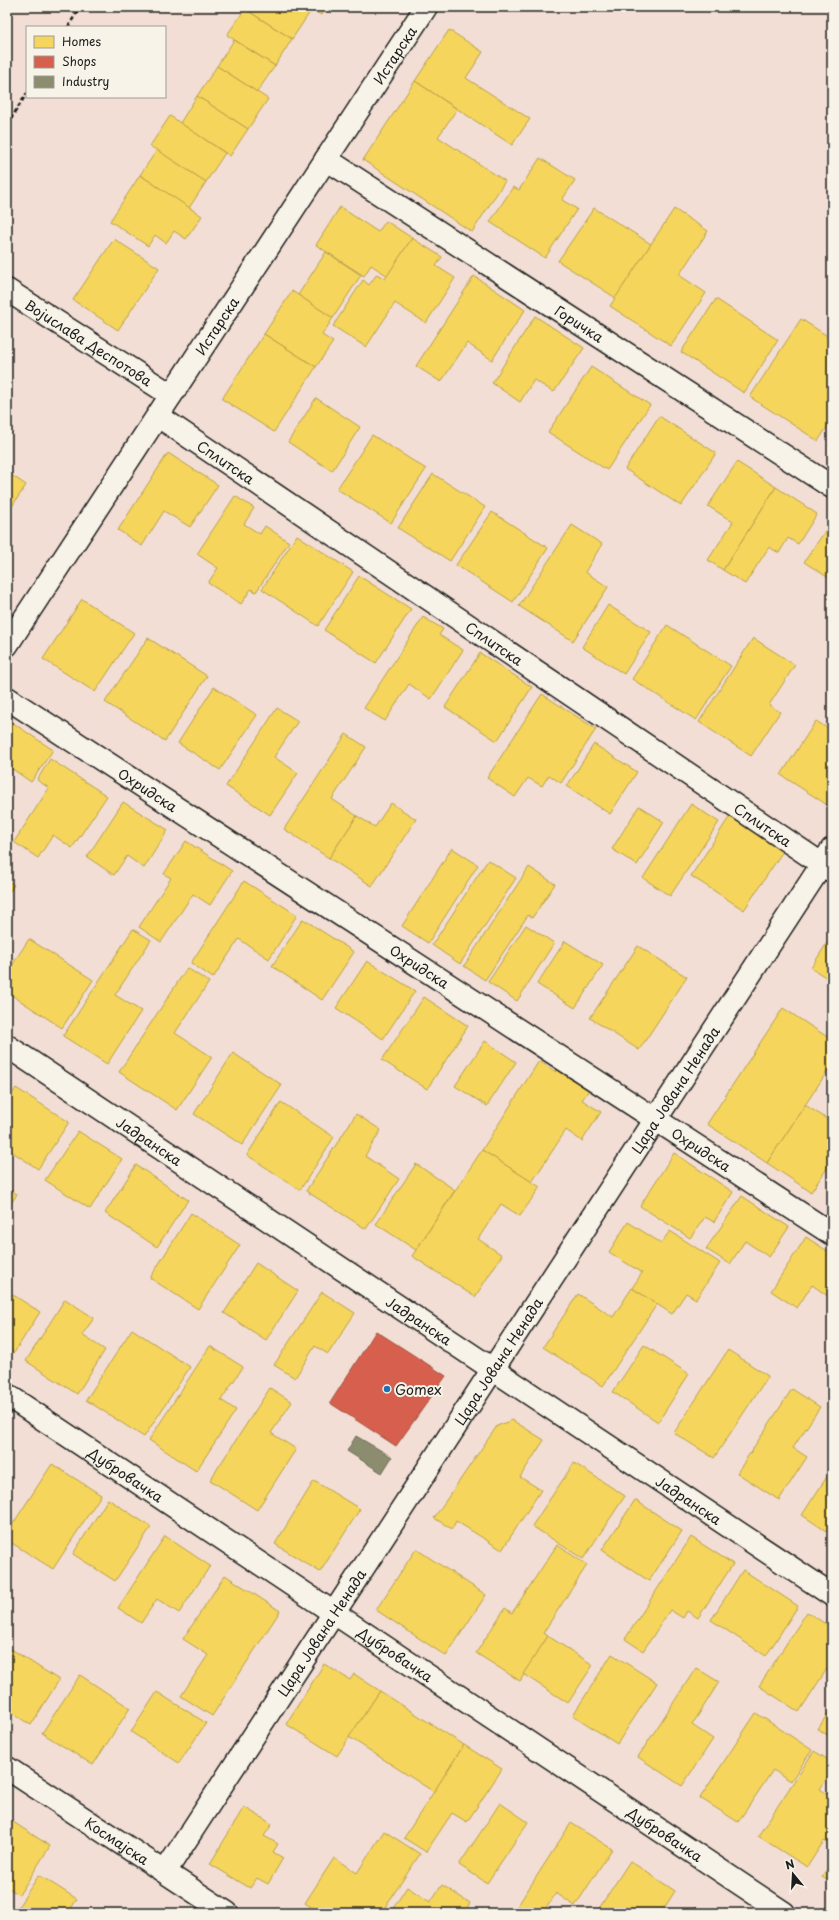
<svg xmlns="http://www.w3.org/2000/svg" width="839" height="1920" viewBox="0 0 839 1920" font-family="'Playpen Sans',sans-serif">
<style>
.homes{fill:#f6d55c;stroke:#b59e49}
.shops{fill:#d6604d;stroke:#9e4c3e}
.industry{fill:#8c8c6e;stroke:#6a6a55}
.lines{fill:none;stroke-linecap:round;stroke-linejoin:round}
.minor-casing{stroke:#1c1c1c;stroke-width:25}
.path{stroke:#1c1c1c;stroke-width:2.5;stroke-dasharray:4 3;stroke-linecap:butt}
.minor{stroke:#f7f3e8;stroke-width:22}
.poi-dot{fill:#1f6fb2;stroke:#f7f3e8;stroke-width:1.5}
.labels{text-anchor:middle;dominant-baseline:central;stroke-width:4;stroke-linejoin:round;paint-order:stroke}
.street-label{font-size:14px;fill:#1c1c1c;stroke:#f7f3e8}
.poi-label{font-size:14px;fill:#1c1c1c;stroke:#f7f3e8;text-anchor:start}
</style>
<rect width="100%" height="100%" fill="#f2ded4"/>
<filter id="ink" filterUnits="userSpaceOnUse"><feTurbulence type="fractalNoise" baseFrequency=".025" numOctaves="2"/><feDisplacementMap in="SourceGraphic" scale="8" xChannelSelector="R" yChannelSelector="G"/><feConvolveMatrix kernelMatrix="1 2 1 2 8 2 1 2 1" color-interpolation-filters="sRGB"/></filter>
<g filter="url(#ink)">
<!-- homes -->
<g class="homes">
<path d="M 246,7 L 309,7 L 312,9 L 292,39 L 245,9 Z"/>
<path d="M 309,7 L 326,7 L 321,15 Z"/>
<path d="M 245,9 L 292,39 L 275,66 L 227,35 Z"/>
<path d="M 449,30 L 483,52 L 466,78 L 530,119 L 512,145 L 415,81 Z"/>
<path d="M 234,40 L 275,66 L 257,92 L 217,66 Z"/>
<path d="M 217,66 L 268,99 L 248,129 L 197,96 Z"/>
<path d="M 415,81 L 457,109 L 438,137 L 505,181 L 472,232 L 363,160 Z"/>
<path d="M 197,96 L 248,129 L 230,156 L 180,123 Z"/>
<path d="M 170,116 L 225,153 L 206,182 L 150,146 Z"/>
<path d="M 157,150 L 206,182 L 189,208 L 140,175 Z"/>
<path d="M 540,158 L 575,180 L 562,200 L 577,209 L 545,258 L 490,222 L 513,187 L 519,190 Z"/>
<path d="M 140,175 L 202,216 L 186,239 L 174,231 L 166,243 L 155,235 L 148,246 L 110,221 Z"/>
<path d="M 340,207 L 378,232 L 386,221 L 412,238 L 388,276 L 371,265 L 364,276 L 316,245 Z"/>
<path d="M 594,208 L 651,244 L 616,298 L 558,261 Z"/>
<path d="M 674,209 L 708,231 L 679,275 L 706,293 L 671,346 L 610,306 Z"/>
<path d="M 412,238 L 442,257 L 436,266 L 455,278 L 426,323 L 395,303 L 366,347 L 333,326 L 363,280 L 369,285 L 377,274 L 385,279 Z"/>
<path d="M 114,239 L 159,268 L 118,330 L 73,300 Z"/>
<path d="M 326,252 L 361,275 L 333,318 L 298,295 Z"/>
<path d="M 474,276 L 525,310 L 492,360 L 467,343 L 441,382 L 416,366 Z"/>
<path d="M 292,291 L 333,318 L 322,335 L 333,342 L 316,367 L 264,334 Z"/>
<path d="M 716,299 L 778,340 L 744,393 L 681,352 Z"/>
<path d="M 535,316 L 584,348 L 554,392 L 534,380 L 520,402 L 492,383 Z"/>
<path d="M 801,319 L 832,339 L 832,420 L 818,441 L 750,397 Z"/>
<path d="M 264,334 L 316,367 L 274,432 L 222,399 Z"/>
<path d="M 591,367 L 650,405 L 607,470 L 548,432 Z"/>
<path d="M 316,398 L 360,427 L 332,471 L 288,442 Z"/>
<path d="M 659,416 L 716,453 L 681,506 L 625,469 Z"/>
<path d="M 372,435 L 426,469 L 391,523 L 337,489 Z"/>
<path d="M 168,453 L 218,485 L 190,527 L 164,511 L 142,546 L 118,530 Z"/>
<path d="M 737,462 L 776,487 L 723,570 L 708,560 L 733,522 L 708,506 Z"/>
<path d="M 7,472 L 26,485 L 7,514 Z"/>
<path d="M 433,474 L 485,507 L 450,561 L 398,528 Z"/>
<path d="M 776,487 L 817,514 L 798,544 L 788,538 L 779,553 L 769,547 L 745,584 L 723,570 Z"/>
<path d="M 235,496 L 254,508 L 244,524 L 260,534 L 265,526 L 289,542 L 256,592 L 251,589 L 241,604 L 208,583 L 218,568 L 197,554 Z"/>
<path d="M 492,512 L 548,548 L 513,602 L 456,565 Z"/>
<path d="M 572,525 L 602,544 L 585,572 L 608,587 L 573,641 L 519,606 Z"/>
<path d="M 828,527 L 832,529 L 832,580 L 804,562 Z"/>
<path d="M 297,535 L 353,572 L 318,626 L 262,589 Z"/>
<path d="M 359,576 L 411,609 L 376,663 L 324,630 Z"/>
<path d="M 82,599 L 134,633 L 95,692 L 43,659 Z"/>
<path d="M 608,605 L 651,632 L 624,674 L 582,647 Z"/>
<path d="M 423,617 L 443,629 L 439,635 L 463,650 L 431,699 L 409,684 L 385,721 L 364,708 Z"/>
<path d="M 667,625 L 731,666 L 696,720 L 632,679 Z"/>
<path d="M 148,638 L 207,676 L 165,741 L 105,702 Z"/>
<path d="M 753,638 L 795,665 L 769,705 L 780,712 L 751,756 L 699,722 Z"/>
<path d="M 480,653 L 532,687 L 497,741 L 445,707 Z"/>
<path d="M 214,687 L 257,715 L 220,770 L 178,743 Z"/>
<path d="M 542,694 L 596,729 L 561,783 L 549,775 L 542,786 L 528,778 L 515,797 L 487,778 Z"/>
<path d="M 277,708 L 298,721 L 274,757 L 298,773 L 270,815 L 226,786 Z"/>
<path d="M 7,719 L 53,750 L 31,782 L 11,768 L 7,773 Z"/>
<path d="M 816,721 L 832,731 L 832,808 L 781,775 Z"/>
<path d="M 346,734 L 366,747 L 332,799 L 357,816 L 329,858 L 284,829 Z"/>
<path d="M 594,744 L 637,772 L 610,814 L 567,786 Z"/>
<path d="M 50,759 L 107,796 L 72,848 L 53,835 L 38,858 L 14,842 L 49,788 L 37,780 Z"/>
<path d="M 123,802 L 168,830 L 144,868 L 127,856 L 114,875 L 87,857 Z"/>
<path d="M 391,803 L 416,819 L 372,886 L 329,858 L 357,816 L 375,827 Z"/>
<path d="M 691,804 L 719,822 L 670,896 L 643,878 Z"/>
<path d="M 639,806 L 664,822 L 637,865 L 612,849 Z"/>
<path d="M 730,816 L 783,851 L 744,910 L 691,876 Z"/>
<path d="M 186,841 L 232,871 L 210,905 L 193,894 L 161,942 L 139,927 L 171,878 L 164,874 Z"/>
<path d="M 452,848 L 478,865 L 428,943 L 402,926 Z"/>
<path d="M 488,860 L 516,878 L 460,964 L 432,945 Z"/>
<path d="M 529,867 L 555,884 L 532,918 L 528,915 L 485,980 L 464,966 Z"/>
<path d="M 7,880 L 14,885 L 7,895 Z"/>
<path d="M 244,881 L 297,915 L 269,959 L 239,939 L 213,978 L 191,963 Z"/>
<path d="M 303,919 L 354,952 L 322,1000 L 272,966 Z"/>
<path d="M 526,925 L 554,943 L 517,1001 L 488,982 Z"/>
<path d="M 133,929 L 151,940 L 115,995 L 141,1011 L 107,1064 L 63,1036 Z"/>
<path d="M 832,935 L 832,981 L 811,968 Z"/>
<path d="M 29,939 L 93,980 L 62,1028 L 7,992 L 7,973 Z"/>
<path d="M 565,941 L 603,965 L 575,1008 L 537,984 Z"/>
<path d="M 638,946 L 687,977 L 639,1050 L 590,1018 Z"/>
<path d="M 367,961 L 415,991 L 383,1039 L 336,1008 Z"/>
<path d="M 187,968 L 209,982 L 175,1033 L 212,1057 L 177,1110 L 119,1072 Z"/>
<path d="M 424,997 L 468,1026 L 427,1089 L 382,1060 Z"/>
<path d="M 783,1008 L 832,1040 L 832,1064 L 767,1163 L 707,1124 Z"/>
<path d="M 485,1041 L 516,1062 L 487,1106 L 455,1086 Z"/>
<path d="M 233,1053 L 282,1085 L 242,1145 L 194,1114 Z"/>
<path d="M 539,1061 L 556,1072 L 557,1069 L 589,1090 L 582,1100 L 601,1112 L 582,1141 L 566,1130 L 532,1182 L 482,1150 Z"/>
<path d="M 16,1088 L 69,1122 L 38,1169 L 11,1151 L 7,1158 L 7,1102 Z"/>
<path d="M 281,1102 L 334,1137 L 300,1190 L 247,1155 Z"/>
<path d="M 805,1105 L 832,1122 L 832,1161 L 811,1192 L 767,1163 Z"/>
<path d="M 356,1114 L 381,1130 L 365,1156 L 399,1179 L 366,1229 L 306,1191 Z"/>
<path d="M 78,1131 L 122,1159 L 90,1209 L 45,1180 Z"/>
<path d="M 482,1150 L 540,1187 L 520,1216 L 501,1204 L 478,1239 L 502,1255 L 475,1297 L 412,1256 Z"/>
<path d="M 674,1153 L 733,1192 L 714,1222 L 705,1217 L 690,1238 L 640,1206 Z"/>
<path d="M 416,1164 L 455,1190 L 416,1250 L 376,1224 Z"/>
<path d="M 136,1165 L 188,1200 L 157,1247 L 105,1213 Z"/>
<path d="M 7,1188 L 17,1194 L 7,1210 Z"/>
<path d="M 742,1196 L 789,1227 L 769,1257 L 745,1241 L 730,1264 L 706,1249 Z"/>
<path d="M 191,1213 L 240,1245 L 198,1309 L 150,1278 Z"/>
<path d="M 628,1222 L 661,1243 L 670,1231 L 720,1263 L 696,1299 L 686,1293 L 672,1314 L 632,1288 L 642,1273 L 609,1252 Z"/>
<path d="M 806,1237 L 832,1254 L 832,1290 L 828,1296 L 812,1285 L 797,1308 L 771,1291 Z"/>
<path d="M 256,1263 L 298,1291 L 266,1340 L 224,1313 Z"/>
<path d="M 632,1288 L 657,1304 L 603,1386 L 543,1347 L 578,1294 L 613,1317 Z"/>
<path d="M 7,1291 L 40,1312 L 14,1353 L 7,1348 Z"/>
<path d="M 322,1292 L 355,1313 L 328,1354 L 315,1346 L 295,1378 L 274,1365 Z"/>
<path d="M 65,1299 L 94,1318 L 82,1335 L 105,1350 L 77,1394 L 26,1361 Z"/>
<path d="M 132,1329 L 190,1367 L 144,1437 L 86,1400 Z"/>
<path d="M 644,1345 L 689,1374 L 658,1422 L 613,1392 Z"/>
<path d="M 210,1346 L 243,1367 L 221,1400 L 236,1410 L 196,1471 L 149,1440 Z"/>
<path d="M 728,1350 L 768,1376 L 714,1458 L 674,1433 Z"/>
<path d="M 270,1388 L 292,1402 L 271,1433 L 296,1449 L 257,1510 L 210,1480 Z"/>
<path d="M 792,1389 L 820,1407 L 793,1448 L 807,1457 L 779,1500 L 737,1473 Z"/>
<path d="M 512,1420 L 544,1440 L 520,1477 L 541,1490 L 502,1550 L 456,1521 L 452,1529 L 434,1518 L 497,1426 Z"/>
<path d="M 574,1463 L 625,1496 L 583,1559 L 532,1526 Z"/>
<path d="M 52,1464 L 101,1495 L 53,1569 L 7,1540 L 7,1533 Z"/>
<path d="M 832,1469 L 832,1535 L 802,1515 Z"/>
<path d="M 314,1481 L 360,1509 L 320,1572 L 275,1544 Z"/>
<path d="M 108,1499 L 151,1527 L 115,1581 L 73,1554 Z"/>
<path d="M 635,1500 L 682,1531 L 649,1581 L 602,1550 Z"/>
<path d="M 165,1536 L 210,1566 L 179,1613 L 157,1599 L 141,1623 L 118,1608 Z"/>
<path d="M 691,1537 L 733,1564 L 698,1618 L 687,1611 L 683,1618 L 670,1610 L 643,1651 L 625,1639 Z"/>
<path d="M 557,1545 L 587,1565 L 543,1633 L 548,1636 L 520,1681 L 476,1653 L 505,1608 L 512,1613 Z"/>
<path d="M 416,1549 L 486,1595 L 446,1656 L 376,1610 Z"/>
<path d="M 743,1570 L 798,1606 L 766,1656 L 711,1620 Z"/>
<path d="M 225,1575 L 280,1611 L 212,1716 L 181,1696 L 208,1655 L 183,1639 Z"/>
<path d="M 807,1612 L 832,1628 L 832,1661 L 799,1712 L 759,1686 Z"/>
<path d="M 548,1636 L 593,1665 L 568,1703 L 523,1674 Z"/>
<path d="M 8,1647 L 59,1680 L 31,1725 L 7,1710 Z"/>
<path d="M 612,1654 L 657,1683 L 617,1744 L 573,1715 Z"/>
<path d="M 324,1664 L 350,1680 L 354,1674 L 380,1691 L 337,1756 L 286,1724 Z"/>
<path d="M 696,1668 L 719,1682 L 692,1725 L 713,1739 L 682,1786 L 638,1757 Z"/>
<path d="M 80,1675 L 130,1708 L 93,1765 L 42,1733 Z"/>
<path d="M 380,1691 L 464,1745 L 434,1792 L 349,1737 Z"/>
<path d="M 157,1692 L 206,1723 L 179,1763 L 131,1732 Z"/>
<path d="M 832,1707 L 832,1738 L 818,1729 Z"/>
<path d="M 756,1713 L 812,1750 L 791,1781 L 773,1770 L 738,1822 L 700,1798 Z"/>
<path d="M 464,1745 L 502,1769 L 467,1822 L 452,1813 L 426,1852 L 404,1838 Z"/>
<path d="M 814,1751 L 832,1762 L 832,1770 L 820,1789 L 832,1797 L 832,1842 L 830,1845 L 824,1841 L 807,1867 L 758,1836 Z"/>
<path d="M 500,1803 L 528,1822 L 487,1883 L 459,1865 Z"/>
<path d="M 244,1807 L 272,1824 L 264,1836 L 278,1844 L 273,1852 L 283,1858 L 268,1884 L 257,1878 L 250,1888 L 210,1864 Z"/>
<path d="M 7,1818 L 50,1846 L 19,1895 L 7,1887 Z"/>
<path d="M 571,1823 L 612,1849 L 575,1906 L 556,1893 L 543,1913 L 513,1913 Z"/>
<path d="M 384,1831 L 420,1854 L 381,1913 L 320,1913 L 305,1903 L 334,1858 L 357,1873 Z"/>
<path d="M 630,1861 L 675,1891 L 661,1913 L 596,1913 Z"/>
<path d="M 832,1861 L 832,1883 L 822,1877 Z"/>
<path d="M 39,1875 L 77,1899 L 68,1913 L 14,1913 Z"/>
<path d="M 442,1885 L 470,1903 L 464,1913 L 390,1913 L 407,1887 L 430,1902 Z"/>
<path d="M 696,1907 L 705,1913 L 692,1913 Z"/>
</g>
<!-- shops -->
<path class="shops" d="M 376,1331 L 446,1376 L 396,1446 L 330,1403 Z"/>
<!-- industry -->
<path class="industry" d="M 356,1436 L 392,1457 L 382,1473 L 347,1451 Z"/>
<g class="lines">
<!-- minor casing -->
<g class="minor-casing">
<g id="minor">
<path id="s1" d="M 326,159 L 832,487"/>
<path id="s2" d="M 7,290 L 171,395"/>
<path id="s3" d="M 158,416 L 832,871"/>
<path id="s4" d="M 7,645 L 426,7"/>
<path id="s5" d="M 7,698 L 832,1234"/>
<path id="s6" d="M 7,1046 L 832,1595"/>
<path id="s7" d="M 7,1395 L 784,1913"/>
<path id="s8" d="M 7,1768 L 227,1913"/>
<path id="s9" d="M 165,1872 L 832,849"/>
</g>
</g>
<!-- path -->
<g class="path">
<path d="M 68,27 L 80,7"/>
<path d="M 7,125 L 27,93"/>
</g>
<!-- minor -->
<use href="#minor" class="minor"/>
</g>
</g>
<!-- markers -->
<circle class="poi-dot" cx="387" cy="1389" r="4"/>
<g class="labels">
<!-- street labels -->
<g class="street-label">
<text stroke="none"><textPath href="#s4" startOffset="706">Истарска</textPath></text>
<text stroke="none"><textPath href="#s1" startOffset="302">Горичка</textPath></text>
<text stroke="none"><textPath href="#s4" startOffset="382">Истарска</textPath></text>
<text stroke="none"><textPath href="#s2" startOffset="97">Војислава Деспотова</textPath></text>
<text stroke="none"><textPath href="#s3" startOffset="82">Сплитска</textPath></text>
<text stroke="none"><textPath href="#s3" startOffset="406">Сплитска</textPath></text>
<text stroke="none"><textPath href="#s5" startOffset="168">Охридска</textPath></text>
<text stroke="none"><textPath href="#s3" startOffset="730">Сплитска</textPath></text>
<text stroke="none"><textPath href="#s5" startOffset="492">Охридска</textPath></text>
<text stroke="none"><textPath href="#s9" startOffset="934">Цара Јована Ненада</textPath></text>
<text stroke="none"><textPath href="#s6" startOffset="171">Јадранска</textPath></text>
<text stroke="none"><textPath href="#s5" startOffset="828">Охридска</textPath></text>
<text stroke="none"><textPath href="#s6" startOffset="495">Јадранска</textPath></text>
<text stroke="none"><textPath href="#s9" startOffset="610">Цара Јована Ненада</textPath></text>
<text stroke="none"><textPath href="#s7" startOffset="143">Дубровачка</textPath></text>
<text stroke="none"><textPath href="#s6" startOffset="819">Јадранска</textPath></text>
<text stroke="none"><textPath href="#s9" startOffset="286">Цара Јована Ненада</textPath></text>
<text stroke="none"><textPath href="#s7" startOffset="467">Дубровачка</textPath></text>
<text stroke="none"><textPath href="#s7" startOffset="791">Дубровачка</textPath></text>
<text stroke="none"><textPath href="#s8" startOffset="132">Космајска</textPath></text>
</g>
<!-- poi labels -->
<g class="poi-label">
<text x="395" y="1389">Gomex</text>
</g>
</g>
<!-- margin -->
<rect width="839" height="1920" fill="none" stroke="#f7f3e8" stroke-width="24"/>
<rect x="12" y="12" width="815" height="1896" fill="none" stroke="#1c1c1c" stroke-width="1.5" filter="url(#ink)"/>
<!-- legend -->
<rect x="26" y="26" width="140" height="72" fill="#f7f3e8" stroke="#9f9d96"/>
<rect x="34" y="36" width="20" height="12" fill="#f6d55c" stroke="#9f9d96"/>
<text x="62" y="46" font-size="12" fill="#1c1c1c">Homes</text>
<rect x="34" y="56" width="20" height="12" fill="#d6604d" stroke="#9f9d96"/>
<text x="62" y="66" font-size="12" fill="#1c1c1c">Shops</text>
<rect x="34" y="76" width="20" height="12" fill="#8c8c6e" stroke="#9f9d96"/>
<text x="62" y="86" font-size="12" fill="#1c1c1c">Industry</text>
<!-- north arrow -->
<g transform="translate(793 1874) rotate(342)" stroke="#f7f3e8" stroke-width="3" paint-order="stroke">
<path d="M0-3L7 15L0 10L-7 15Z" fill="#1c1c1c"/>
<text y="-6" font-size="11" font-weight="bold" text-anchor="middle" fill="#1c1c1c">N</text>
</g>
</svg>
